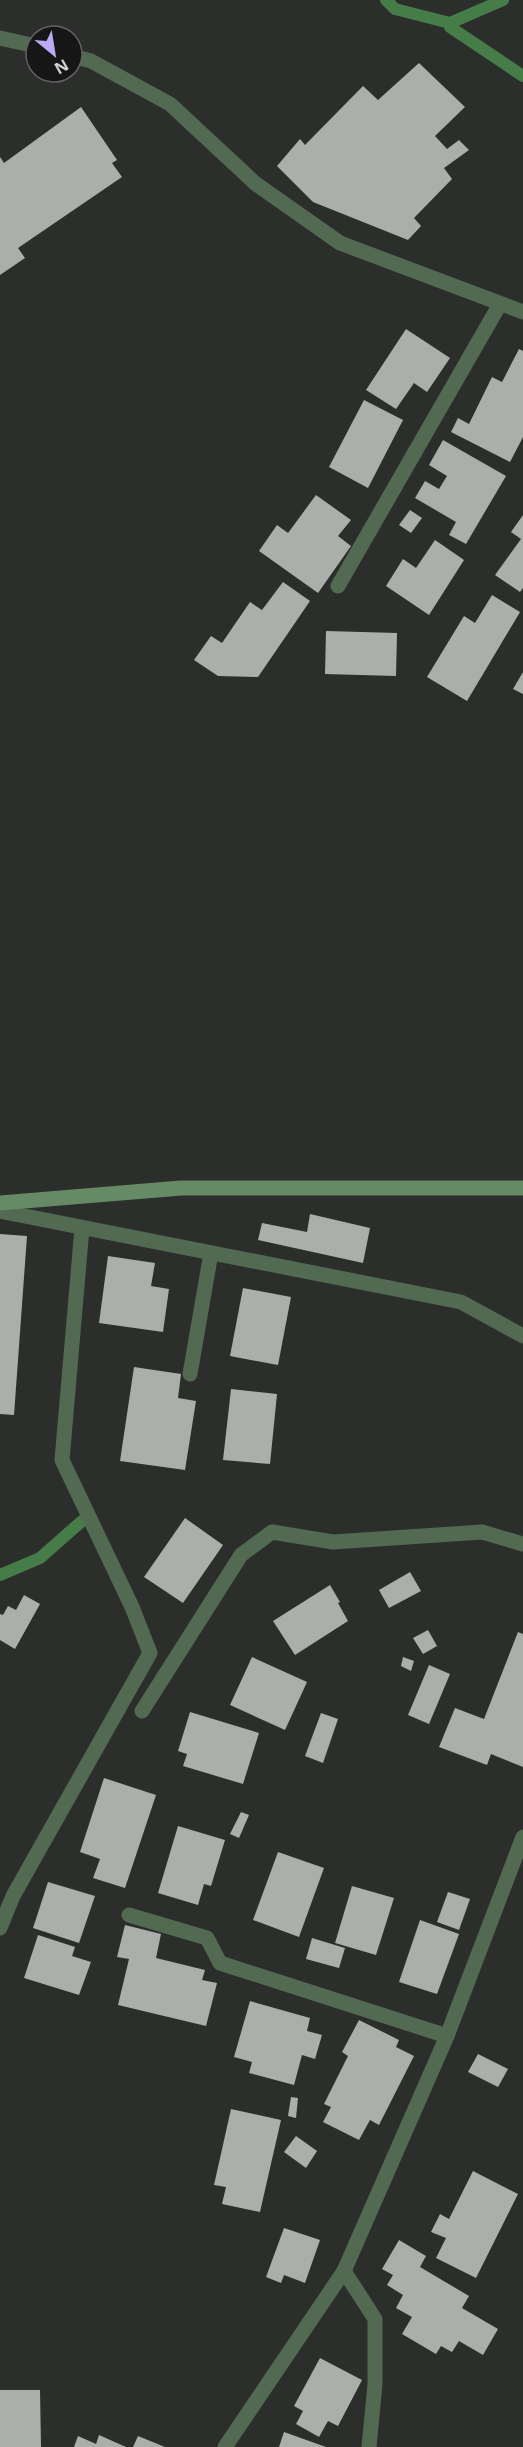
<svg xmlns="http://www.w3.org/2000/svg" width="523" height="2447" viewBox="0 0 523 2447" font-family="'Open Sans',sans-serif">
<style>
.lines{fill:none;stroke-linecap:round;stroke-linejoin:round}
.stream{stroke:#467c48;stroke-width:12}
.building{fill:#acaeac}
.lane{stroke:#526952;stroke-width:15}
.street{stroke:#526952;stroke-width:15}
.secondary{stroke:#668a66;stroke-width:15}
</style>
<rect width="100%" height="100%" fill="#2c2e2c"/>
<g class="lines">
<!-- stream -->
<g class="stream">
<path d="M 386,0 L 395,9 L 450,23 L 503,0"/>
<path d="M 450,23 L 450,27 L 523,76"/>
<path d="M 0,1575 L 40,1558 L 82,1521"/>
</g>
</g>
<!-- building -->
<g class="building">
<path d="M 419,63 L 465,107 L 435,136 L 447,149 L 459,140 L 469,150 L 444,168 L 452,179 L 414,218 L 421,226 L 408,240 L 313,202 L 277,166 L 300,139 L 305,145 L 363,86 L 378,100 Z"/>
<path d="M 81,107 L 117,160 L 112,163 L 122,177 L 18,248 L 25,258 L 0,275 L 0,157 L 4,163 Z"/>
<path d="M 406,329 L 450,358 L 427,392 L 414,383 L 396,409 L 366,390 Z"/>
<path d="M 519,349 L 523,351 L 523,437 L 510,462 L 451,432 L 458,418 L 469,424 L 492,377 L 502,382 Z"/>
<path d="M 364,400 L 403,420 L 368,488 L 329,467 Z"/>
<path d="M 443,440 L 506,476 L 466,544 L 449,535 L 456,522 L 415,498 L 425,481 L 439,489 L 447,476 L 429,465 Z"/>
<path d="M 316,495 L 351,520 L 338,536 L 351,546 L 318,593 L 259,551 L 277,525 L 288,533 Z"/>
<path d="M 410,510 L 422,518 L 411,533 L 399,525 Z"/>
<path d="M 523,515 L 523,588 L 520,592 L 495,575 L 521,539 L 511,532 Z"/>
<path d="M 435,540 L 464,560 L 429,615 L 386,586 L 403,559 L 416,568 Z"/>
<path d="M 283,582 L 310,601 L 258,677 L 218,676 L 194,660 L 211,636 L 222,643 L 250,602 L 262,610 Z"/>
<path d="M 492,595 L 520,612 L 467,701 L 427,677 L 464,616 L 475,623 Z"/>
<path d="M 326,631 L 397,633 L 396,676 L 325,674 Z"/>
<path d="M 523,672 L 523,694 L 513,689 Z"/>
<path d="M 310,1214 L 370,1228 L 363,1263 L 258,1240 L 262,1223 L 307,1232 Z"/>
<path d="M 0,1234 L 27,1236 L 14,1415 L 0,1414 Z"/>
<path d="M 108,1256 L 155,1263 L 151,1286 L 169,1289 L 163,1332 L 99,1323 Z"/>
<path d="M 243,1288 L 291,1297 L 278,1365 L 230,1356 Z"/>
<path d="M 134,1367 L 181,1374 L 178,1398 L 196,1401 L 185,1470 L 120,1461 Z"/>
<path d="M 231,1389 L 277,1394 L 270,1464 L 223,1460 Z"/>
<path d="M 185,1518 L 223,1545 L 183,1603 L 144,1577 Z"/>
<path d="M 410,1572 L 421,1591 L 389,1608 L 379,1590 Z"/>
<path d="M 330,1585 L 340,1602 L 338,1603 L 348,1621 L 295,1655 L 273,1621 Z"/>
<path d="M 24,1595 L 40,1604 L 15,1649 L 0,1640 L 0,1614 L 3,1615 L 8,1606 L 16,1610 Z"/>
<path d="M 428,1630 L 437,1646 L 423,1654 L 413,1638 Z"/>
<path d="M 518,1632 L 523,1634 L 523,1767 L 491,1754 L 487,1765 L 439,1747 L 455,1708 L 484,1719 Z"/>
<path d="M 252,1657 L 307,1682 L 285,1730 L 230,1705 Z"/>
<path d="M 403,1657 L 414,1661 L 411,1671 L 401,1666 Z"/>
<path d="M 429,1665 L 450,1674 L 429,1724 L 408,1715 Z"/>
<path d="M 190,1712 L 259,1733 L 243,1784 L 183,1766 L 187,1754 L 178,1751 Z"/>
<path d="M 321,1713 L 338,1719 L 323,1763 L 305,1756 Z"/>
<path d="M 104,1778 L 156,1795 L 125,1888 L 93,1878 L 100,1859 L 80,1852 Z"/>
<path d="M 241,1812 L 249,1815 L 239,1838 L 230,1834 Z"/>
<path d="M 178,1826 L 225,1840 L 211,1886 L 204,1884 L 198,1905 L 158,1893 Z"/>
<path d="M 278,1852 L 324,1868 L 299,1937 L 253,1920 Z"/>
<path d="M 48,1882 L 95,1896 L 79,1943 L 33,1928 Z"/>
<path d="M 352,1886 L 394,1898 L 376,1955 L 335,1943 Z"/>
<path d="M 448,1892 L 470,1899 L 459,1930 L 437,1922 Z"/>
<path d="M 420,1920 L 459,1934 L 437,1994 L 399,1982 Z"/>
<path d="M 125,1925 L 161,1934 L 156,1958 L 205,1970 L 202,1980 L 217,1983 L 206,2026 L 118,2005 L 129,1959 L 117,1957 Z"/>
<path d="M 38,1935 L 75,1947 L 72,1956 L 91,1962 L 79,1995 L 24,1978 Z"/>
<path d="M 312,1938 L 345,1948 L 339,1968 L 306,1959 Z"/>
<path d="M 250,2001 L 310,2018 L 307,2031 L 322,2035 L 315,2059 L 302,2055 L 294,2085 L 249,2073 L 252,2062 L 234,2057 Z"/>
<path d="M 359,2020 L 399,2040 L 396,2047 L 414,2056 L 379,2125 L 370,2120 L 359,2140 L 323,2122 L 331,2107 L 324,2104 L 348,2056 L 342,2052 Z"/>
<path d="M 478,2054 L 508,2069 L 498,2087 L 468,2072 Z"/>
<path d="M 291,2097 L 298,2098 L 296,2118 L 288,2116 Z"/>
<path d="M 231,2109 L 281,2120 L 260,2212 L 222,2204 L 226,2187 L 214,2185 Z"/>
<path d="M 296,2136 L 317,2151 L 306,2168 L 284,2152 Z"/>
<path d="M 473,2171 L 518,2194 L 476,2278 L 436,2258 L 446,2238 L 431,2232 L 440,2214 L 449,2219 Z"/>
<path d="M 284,2228 L 320,2240 L 305,2283 L 284,2275 L 281,2283 L 266,2277 Z"/>
<path d="M 399,2240 L 426,2256 L 420,2267 L 469,2296 L 462,2308 L 498,2329 L 483,2355 L 459,2341 L 452,2352 L 441,2346 L 436,2354 L 402,2334 L 412,2317 L 396,2308 L 403,2295 L 387,2285 L 393,2275 L 382,2269 Z"/>
<path d="M 320,2358 L 362,2380 L 338,2426 L 328,2421 L 319,2437 L 296,2424 L 303,2411 L 294,2406 Z"/>
<path d="M 0,2390 L 40,2390 L 41,2447 L 0,2447 Z"/>
<path d="M 284,2432 L 326,2447 L 279,2447 Z"/>
<path d="M 99,2435 L 126,2447 L 74,2447 L 78,2436 L 96,2444 Z"/>
<path d="M 138,2436 L 165,2447 L 133,2447 Z"/>
</g>
<g class="lines">
<!-- lane -->
<g class="lane">
<path d="M 338,586 L 500,304"/>
<path d="M 0,1211 L 461,1302 L 523,1336"/>
<path d="M 190,1374 L 211,1253"/>
<path d="M 142,1711 L 241,1555 L 272,1532 L 333,1542 L 482,1532 L 523,1544"/>
<path d="M 129,1915 L 207,1938 L 220,1963 L 447,2036"/>
<path d="M 0,1928 L 13,1896 L 150,1653 L 132,1607 L 62,1460 L 82,1228"/>
</g>
<!-- street -->
<g class="street">
<path d="M 0,38 L 36,46"/>
<path d="M 72,56 L 91,61 L 170,104 L 256,184 L 340,243 L 523,312"/>
<path d="M 344,2271 L 375,2319 L 375,2384 L 369,2447"/>
<path d="M 225,2447 L 344,2271 L 447,2036 L 523,1837"/>
</g>
<!-- secondary -->
<path class="secondary" d="M 0,1203 L 181,1188 L 523,1188"/>
</g>
<!-- north arrow -->
<g transform="translate(54 54) rotate(150)"><circle r="28" fill="#151615" stroke="#616261" stroke-width="1.5"/>
<path d="M0-4.5L10 22L0 15L-10 22Z" fill="#bcaaf5"/>
<text y="-9" font-size="16" font-weight="bold" text-anchor="middle" fill="#d2d4d2">N</text>
</g>
</svg>
